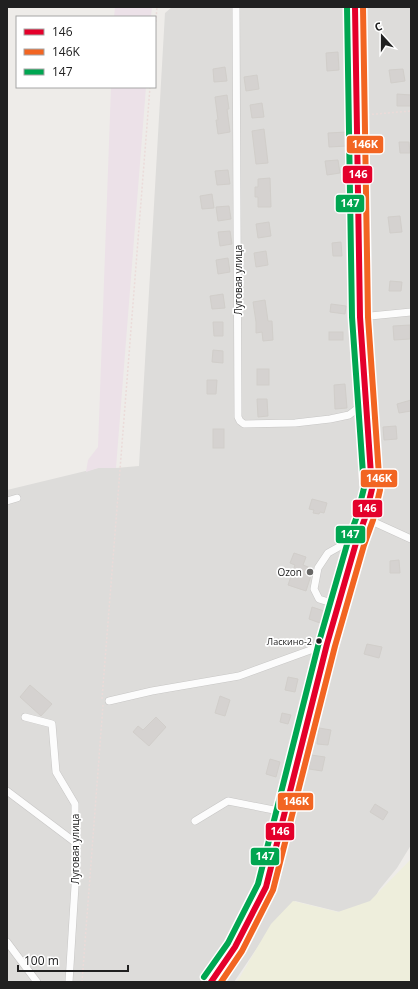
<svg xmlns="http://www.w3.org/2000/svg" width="418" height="989" viewBox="0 0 418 989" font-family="'Open Sans',sans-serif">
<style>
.residential{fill:#dddcda}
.industrial{fill:#ece1e8}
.farmland{fill:#eeeedc}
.building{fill:#d5d2d0;stroke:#d1ceca}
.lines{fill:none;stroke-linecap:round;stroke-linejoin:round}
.street-casing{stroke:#c7c6c5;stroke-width:8}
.secondary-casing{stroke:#979880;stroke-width:11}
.path{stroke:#ebdbd9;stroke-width:1.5;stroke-dasharray:2 2;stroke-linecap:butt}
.street{stroke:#fcfcfc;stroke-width:7}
.secondary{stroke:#f3f4eb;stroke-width:10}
.bus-1-casing{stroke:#fff;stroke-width:9}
.bus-2-casing{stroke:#fff;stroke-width:9}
.bus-3-casing{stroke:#fff;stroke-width:9}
.bus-1{stroke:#e4002b;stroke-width:6}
.bus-2{stroke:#f26522;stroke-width:6}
.bus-3{stroke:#00a651;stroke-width:6}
.poi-dot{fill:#686766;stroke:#fff;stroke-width:1.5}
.bus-dot{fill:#202020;stroke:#fff;stroke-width:1.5}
.labels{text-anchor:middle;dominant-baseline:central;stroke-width:3.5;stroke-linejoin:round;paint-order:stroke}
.bus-label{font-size:9px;fill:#202020;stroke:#fff;text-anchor:end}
.street-label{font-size:10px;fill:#202020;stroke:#fff}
.poi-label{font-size:10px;fill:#202020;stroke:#fff;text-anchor:end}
.line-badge{stroke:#fff;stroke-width:1.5}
.badge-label{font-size:11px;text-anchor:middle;font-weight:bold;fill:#fff}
</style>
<rect width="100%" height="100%" fill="#eeece9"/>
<!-- residential -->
<path class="residential" d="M 172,7 L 411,7 L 411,845 L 397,868 L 379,890 L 373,901 L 340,912 L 295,901 L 274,923 L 234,982 L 7,982 L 7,490 L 98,468 L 116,468 L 139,466 L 165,13 Z"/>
<!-- industrial -->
<g class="industrial">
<path d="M 115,7 L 152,7 L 151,17 L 114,17 Z"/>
<path d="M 111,87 L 146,87 L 116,468 L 98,468 L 86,472 L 88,460 L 98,447 Z"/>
</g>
<!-- farmland -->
<path class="farmland" d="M 411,859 L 411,982 L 237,982 L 271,924 L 293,901 L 338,912 L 370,901 Z"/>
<!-- building -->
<g class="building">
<path d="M 338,52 L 339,70 L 327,71 L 326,53 Z"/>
<path d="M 225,67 L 227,81 L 214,82 L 213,69 Z"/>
<path d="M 403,69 L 405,81 L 391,83 L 389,70 Z"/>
<path d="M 257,75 L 259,89 L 246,91 L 244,77 Z"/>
<path d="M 397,94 L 411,95 L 411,106 L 397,106 Z"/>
<path d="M 227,95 L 229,109 L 227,109 L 230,132 L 218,134 L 216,120 L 218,120 L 215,97 Z"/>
<path d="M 262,103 L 264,117 L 252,118 L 250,105 Z"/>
<path d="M 264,129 L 268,163 L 256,164 L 252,131 Z"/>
<path d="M 347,132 L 347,146 L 329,147 L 328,133 Z"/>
<path d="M 399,142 L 409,142 L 410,153 L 400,153 Z"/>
<path d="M 338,160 L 340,173 L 327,175 L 325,161 Z"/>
<path d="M 228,170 L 230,184 L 217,185 L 215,171 Z"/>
<path d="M 270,178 L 271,207 L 258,207 L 258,197 L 255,197 L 255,187 L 258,187 L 258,179 Z"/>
<path d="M 212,194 L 214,208 L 202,209 L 200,196 Z"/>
<path d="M 229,206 L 231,219 L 218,221 L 216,207 Z"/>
<path d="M 400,216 L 402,232 L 390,233 L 388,217 Z"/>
<path d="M 269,222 L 271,236 L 258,238 L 256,224 Z"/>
<path d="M 230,231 L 232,244 L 220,246 L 218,232 Z"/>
<path d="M 341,242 L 342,256 L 333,256 L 332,243 Z"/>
<path d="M 266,251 L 268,265 L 256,267 L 254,253 Z"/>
<path d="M 228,258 L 230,272 L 218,274 L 216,260 Z"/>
<path d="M 390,281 L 402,282 L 401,291 L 389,291 Z"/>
<path d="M 223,294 L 225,308 L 212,309 L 210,296 Z"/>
<path d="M 265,300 L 268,321 L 272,321 L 273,340 L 263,341 L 262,332 L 256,333 L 256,322 L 253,302 Z"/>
<path d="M 331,304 L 346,306 L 345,314 L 330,312 Z"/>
<path d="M 213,322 L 223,322 L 223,336 L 214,336 Z"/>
<path d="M 410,325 L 410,339 L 394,340 L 393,326 Z"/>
<rect x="329" y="332" width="14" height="8"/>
<path d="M 213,350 L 223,351 L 223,363 L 212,362 Z"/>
<rect x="257" y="369" width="12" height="16"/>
<path d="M 207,380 L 217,380 L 216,394 L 207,394 Z"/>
<path d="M 345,384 L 347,408 L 335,409 L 334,385 Z"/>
<path d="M 257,399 L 267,399 L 268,416 L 258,417 Z"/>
<path d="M 411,400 L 411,411 L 399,413 L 397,404 Z"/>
<path d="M 396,426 L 397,439 L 384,440 L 383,427 Z"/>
<rect x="213" y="429" width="11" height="19"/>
<path d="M 312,499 L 327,503 L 324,513 L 320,512 L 319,514 L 313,513 L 314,510 L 309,509 Z"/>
<path d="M 294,553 L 306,557 L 303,565 L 313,569 L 306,591 L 288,585 L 295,565 L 290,563 Z"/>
<path d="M 399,560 L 400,573 L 390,573 L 390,561 Z"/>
<path d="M 312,607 L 324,611 L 320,623 L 309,619 Z"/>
<path d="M 367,644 L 382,647 L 379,658 L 364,654 Z"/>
<path d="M 288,677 L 298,679 L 295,692 L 285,690 Z"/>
<path d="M 30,685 L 52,704 L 41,716 L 20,697 Z"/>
<path d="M 220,696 L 230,700 L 225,716 L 215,713 Z"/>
<path d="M 282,713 L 291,715 L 288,724 L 280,722 Z"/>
<path d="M 156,717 L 166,727 L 149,746 L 133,732 L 138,726 L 143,730 Z"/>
<path d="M 319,728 L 331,730 L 328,745 L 317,744 Z"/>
<path d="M 311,755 L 325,757 L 322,771 L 309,769 Z"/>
<path d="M 270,759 L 280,762 L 276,777 L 266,774 Z"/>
<path d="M 375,804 L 388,812 L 383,820 L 370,812 Z"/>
</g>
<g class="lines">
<!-- street casing -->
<g class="street-casing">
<g id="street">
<path d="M 236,7 L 238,417 L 240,421 L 244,424 L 295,423 L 330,419 L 349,415 L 366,402"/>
<path d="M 360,317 L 411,312"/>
<path d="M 7,501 L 17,498"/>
<path d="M 365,518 L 411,539"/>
<path d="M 338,605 L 319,599 L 314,589 L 318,568 L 328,553 L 344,544 L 356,543"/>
<path d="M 109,701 L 152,691 L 239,676 L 327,644"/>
<path d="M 25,717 L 52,724 L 56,772 L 75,804 L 75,886 L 69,982"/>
<path d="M 7,791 L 76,843"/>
<path d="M 195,821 L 228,801 L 284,812"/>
<path d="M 7,942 L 37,982"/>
</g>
</g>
<!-- secondary casing -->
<g class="secondary-casing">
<path id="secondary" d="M 211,982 L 235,947 L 266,887 L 327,644 L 356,543 L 365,518 L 372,489 L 360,317 L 355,7"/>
</g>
<!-- path -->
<g class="path">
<path d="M 155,30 L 157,7"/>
<path d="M 364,115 L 411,111"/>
<path d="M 102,699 L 150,87"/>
<path d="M 82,982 L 103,705"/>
</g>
<!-- street -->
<use href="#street" class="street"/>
<!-- secondary -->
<use href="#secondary" class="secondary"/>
<!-- bus-1 casing -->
<g class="bus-1-casing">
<path id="bus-1" d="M 211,982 L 235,947 L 266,887 L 327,644 L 356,543 L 365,518 L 372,489 L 360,317 L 355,7"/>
</g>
<!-- bus-2 casing -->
<g class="bus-2-casing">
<path id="bus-2" d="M 221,982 L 242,951 L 273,890 L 335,646 L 364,545 L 373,520 L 380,490 L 368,317 L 363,7"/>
</g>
<!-- bus-3 casing -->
<g class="bus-3-casing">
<path id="bus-3" d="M 204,977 L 228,943 L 258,884 L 319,642 L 348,541 L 357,516 L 364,488 L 352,317 L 347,7"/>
</g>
<!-- bus-1 -->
<use href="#bus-1" class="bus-1"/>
<!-- bus-2 -->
<use href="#bus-2" class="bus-2"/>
<!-- bus-3 -->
<use href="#bus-3" class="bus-3"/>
</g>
<!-- markers -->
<circle class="poi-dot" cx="310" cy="572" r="4"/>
<circle class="bus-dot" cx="319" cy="641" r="3.5"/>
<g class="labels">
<!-- bus labels -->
<g class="bus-label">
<text x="312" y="641">Ласкино-2</text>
</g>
<!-- street labels -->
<g class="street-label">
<text transform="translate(238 280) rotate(-90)">Луговая улица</text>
<text transform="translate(75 849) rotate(-90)">Луговая улица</text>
</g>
<!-- poi labels -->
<g class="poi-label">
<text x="302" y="572">Ozon</text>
</g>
</g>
<g class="line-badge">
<rect x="346" y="135" width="38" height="19" rx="4" fill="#f26522"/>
<rect x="342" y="165" width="31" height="19" rx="4" fill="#e4002b"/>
<rect x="335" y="194" width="30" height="19" rx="4" fill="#00a651"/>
<rect x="360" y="469" width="38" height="19" rx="4" fill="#f26522"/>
<rect x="352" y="499" width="31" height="19" rx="4" fill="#e4002b"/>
<rect x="335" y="525" width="31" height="19" rx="4" fill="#00a651"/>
<rect x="277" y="792" width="37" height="19" rx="4" fill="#f26522"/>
<rect x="265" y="822" width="30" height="19" rx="4" fill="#e4002b"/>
<rect x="250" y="847" width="30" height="19" rx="4" fill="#00a651"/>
</g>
<g class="badge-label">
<text x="365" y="148">146K</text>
<text x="358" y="178">146</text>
<text x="350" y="207">147</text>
<text x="379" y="482">146K</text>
<text x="367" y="512">146</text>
<text x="350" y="538">147</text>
<text x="296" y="805">146K</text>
<text x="280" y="835">146</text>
<text x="265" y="860">147</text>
</g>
<!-- border -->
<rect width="418" height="989" fill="none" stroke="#202020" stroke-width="16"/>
<!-- legend -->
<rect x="16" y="16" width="140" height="72" fill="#ffffff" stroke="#a6a6a6"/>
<rect x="24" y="29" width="20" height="6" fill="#e4002b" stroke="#a6a6a6"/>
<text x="52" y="36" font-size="12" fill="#202020">146</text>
<rect x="24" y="49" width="20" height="6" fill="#f26522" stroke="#a6a6a6"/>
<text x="52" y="56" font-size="12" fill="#202020">146K</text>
<rect x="24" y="69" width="20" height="6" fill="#00a651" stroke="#a6a6a6"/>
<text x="52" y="76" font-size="12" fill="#202020">147</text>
<!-- north arrow -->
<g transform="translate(382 36) rotate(339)" stroke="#ffffff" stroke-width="3" paint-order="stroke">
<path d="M0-3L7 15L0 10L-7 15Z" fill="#202020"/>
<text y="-6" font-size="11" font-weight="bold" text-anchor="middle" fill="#202020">С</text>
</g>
<!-- scale -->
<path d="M18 965v6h110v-6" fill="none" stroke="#202020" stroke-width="2"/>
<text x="24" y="965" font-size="12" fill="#202020" stroke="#ffffff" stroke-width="3" paint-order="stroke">100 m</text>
</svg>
